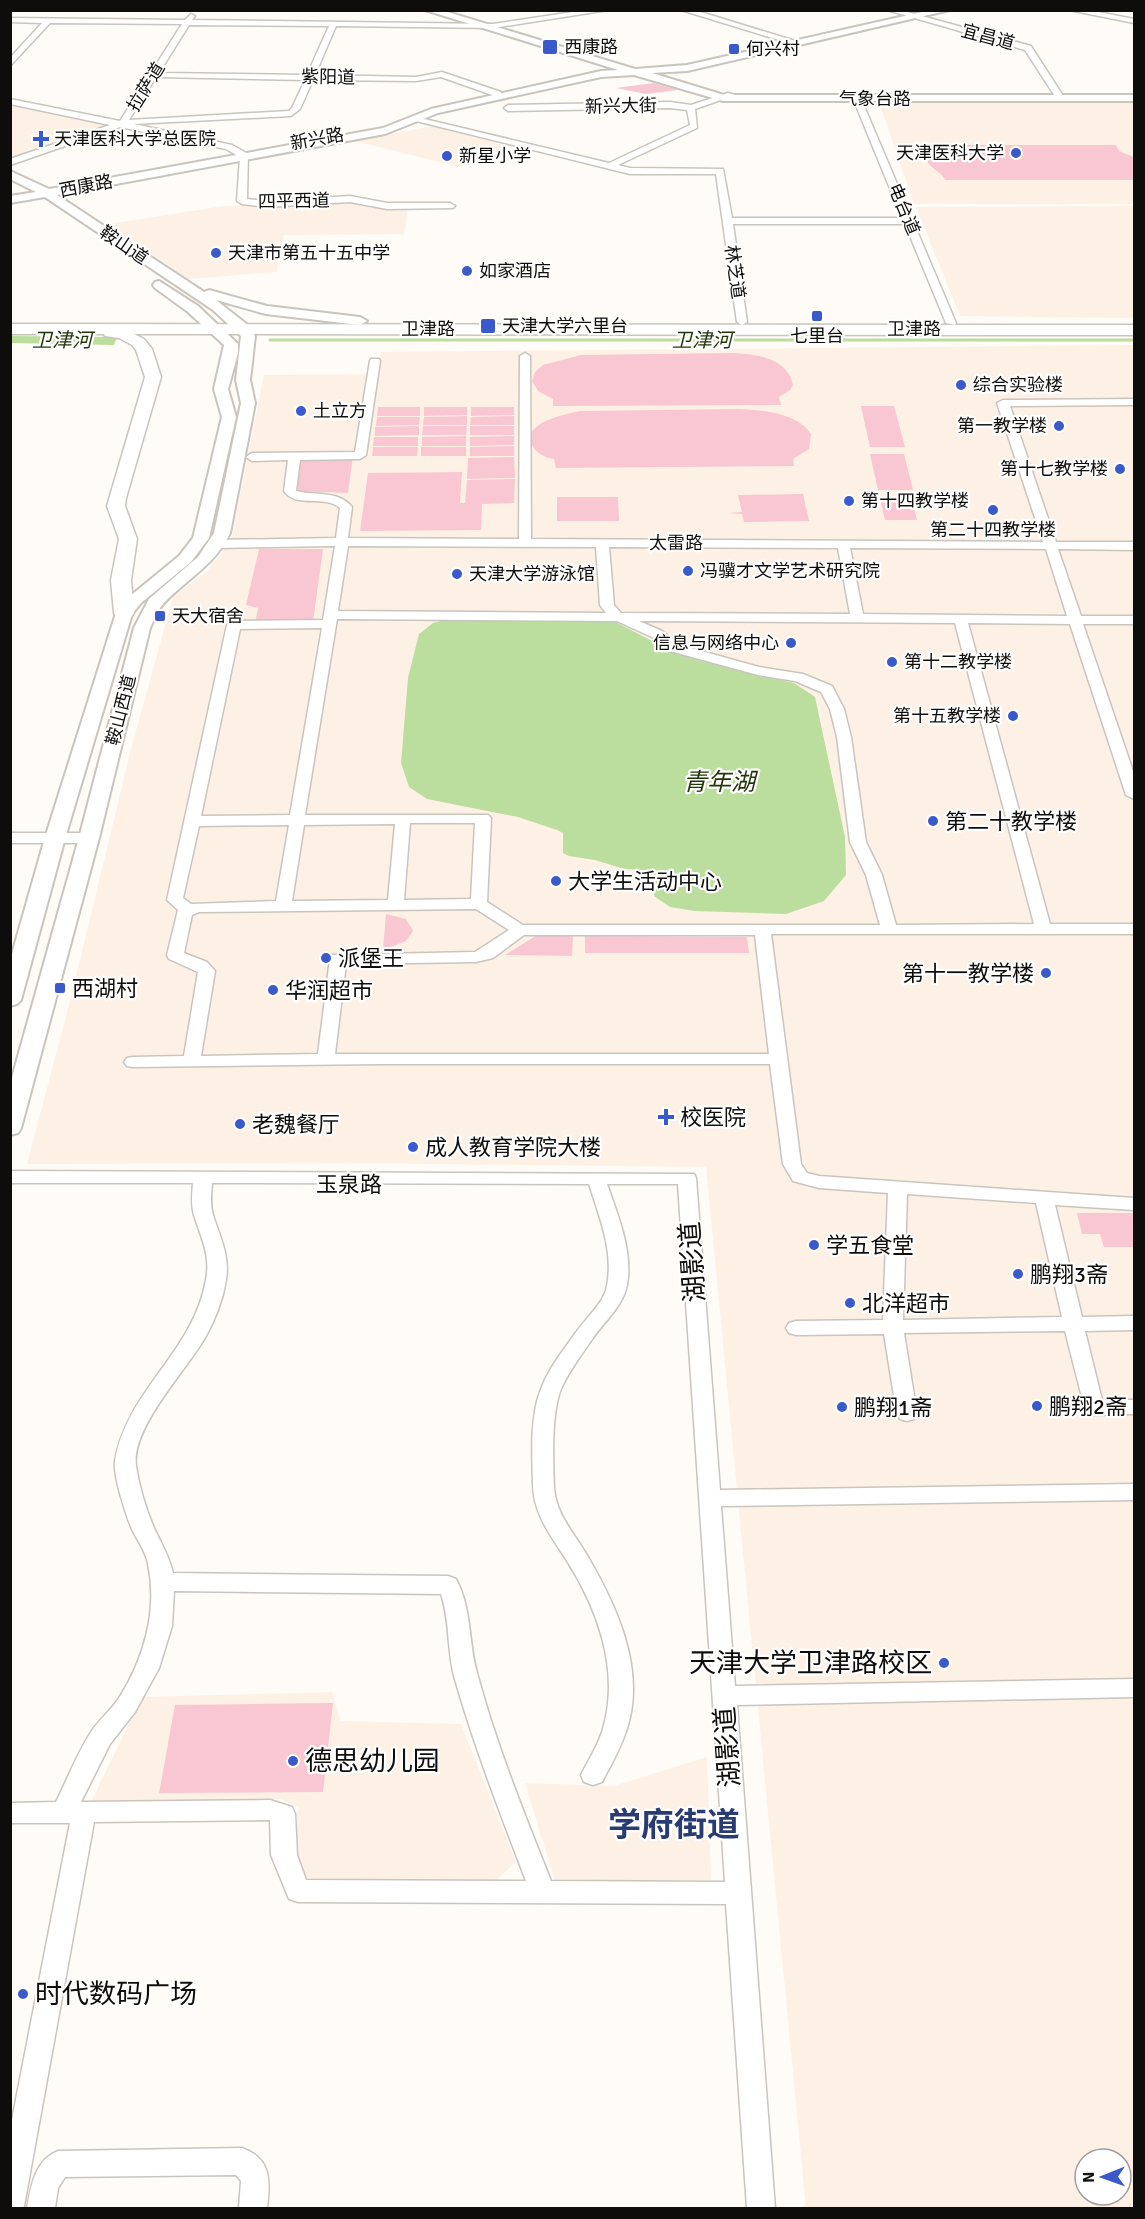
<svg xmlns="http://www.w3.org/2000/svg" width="1145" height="2219" viewBox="0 0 1145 2219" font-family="Signika,'Noto Sans SC',sans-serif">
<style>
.built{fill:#fdf1e6;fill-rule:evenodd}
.green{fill:#f9c7d2}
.water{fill:#bbdd9d}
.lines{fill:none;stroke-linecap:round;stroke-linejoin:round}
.stream{stroke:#bbdd9d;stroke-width:3}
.minor-casing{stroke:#c9c4be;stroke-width:3}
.major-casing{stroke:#c9c4be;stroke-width:4}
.highway-casing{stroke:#c9c4be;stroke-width:3}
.minor{fill:#fff;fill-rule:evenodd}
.major{fill:#fff;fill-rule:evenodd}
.highway{fill:#fff;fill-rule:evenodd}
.poi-dot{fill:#3a5acc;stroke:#fff;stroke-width:2}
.labels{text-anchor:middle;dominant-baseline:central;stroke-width:4.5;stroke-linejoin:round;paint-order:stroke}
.far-street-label{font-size:18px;fill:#0e0d0b;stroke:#fff}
.far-poi-label{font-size:18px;fill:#0e0d0b;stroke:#fff;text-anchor:start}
.far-water-label{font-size:20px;font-style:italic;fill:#223709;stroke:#fff}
.poi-label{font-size:22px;fill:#0e0d0b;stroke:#fff;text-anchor:start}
.street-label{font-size:22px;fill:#0e0d0b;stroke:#fff}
.water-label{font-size:24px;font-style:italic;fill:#223709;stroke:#fff}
.near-street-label{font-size:27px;fill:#0e0d0b;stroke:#fff}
.near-poi-label{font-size:27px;fill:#0e0d0b;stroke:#fff;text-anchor:start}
.near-district-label{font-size:33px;font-weight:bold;fill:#283b73;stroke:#fff}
</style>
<rect width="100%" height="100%" fill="#fffbf7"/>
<!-- built -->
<g class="built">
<path d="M 1134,101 L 1134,204 L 914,204 L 879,102 Z"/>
<path d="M 10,103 L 113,124 L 11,161 Z"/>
<path d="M 433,126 L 508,146 L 455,166 L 355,141 Z"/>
<path d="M 353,202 L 408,208 L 404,234 L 284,235 L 276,272 L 188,279 L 109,224 L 224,206 Z"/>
<path d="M 1134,206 L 1134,318 L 960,316 L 916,207 Z"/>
<path d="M 1134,345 L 1134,2208 L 806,2208 L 706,1167 L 339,1163 L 27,1164 L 71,997 L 131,749 L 173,597 L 208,570 L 231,541 L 264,375 L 376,374 L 381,352 ZM 1085,2159 L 1121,2159 L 1121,2195 L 1085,2195 Z"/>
<path d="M 332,1692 L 341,1721 L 461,1724 L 516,1862 L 493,1883 L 307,1880 L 293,1844 L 298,1807 L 280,1799 L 91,1802 L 142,1697 Z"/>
<path d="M 707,1757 L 711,1880 L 555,1881 L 525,1783 L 614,1786 Z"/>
</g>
<!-- green -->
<g class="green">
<path d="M 653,83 L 678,90 L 646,94 L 616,88 Z"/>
<path d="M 932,145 L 1116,145 L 1119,151 L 1134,157 L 1134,180 L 945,180 C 941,171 932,170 927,161 L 934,151 Z"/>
<path d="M 733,353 C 756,354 788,358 793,385 L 790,390 L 779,397 L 781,405 L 553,406 L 553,399 L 538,391 L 532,381 L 535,372 L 543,365 L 581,355 Z"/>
<path d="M 861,406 L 894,406 L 905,447 L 870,447 Z"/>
<path d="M 378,407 L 420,407 L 420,416 L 377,416 Z"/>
<path d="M 424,407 L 467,407 L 467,415 L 424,416 Z"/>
<path d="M 471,407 L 514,407 L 514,415 L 471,416 Z"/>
<path d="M 739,409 C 762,410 797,413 811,434 L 809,449 L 793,459 L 794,466 L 556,468 L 554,459 C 546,458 538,454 533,447 C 518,423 566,414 580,411 Z"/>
<path d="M 467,416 L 467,425 L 423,425 L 424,417 Z"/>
<path d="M 514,416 L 514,425 L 470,425 L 471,417 Z"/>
<path d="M 377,417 L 420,417 L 419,425 L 376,426 Z"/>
<path d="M 419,426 L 419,435 L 375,436 L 375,427 Z"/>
<path d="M 423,426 L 467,426 L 466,435 L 422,435 Z"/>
<rect x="470" y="426" width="44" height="9"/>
<path d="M 466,436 L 466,446 L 422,446 L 422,437 Z"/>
<path d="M 514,436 L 514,445 L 470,446 L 470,437 Z"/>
<path d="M 374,437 L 418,437 L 418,446 L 373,446 Z"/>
<path d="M 514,446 L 514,456 L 470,456 L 470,447 Z"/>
<path d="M 373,447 L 418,447 L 417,456 L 372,456 Z"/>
<rect x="421" y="447" width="45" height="9"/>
<path d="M 870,454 L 904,454 L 913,490 L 878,490 Z"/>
<path d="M 300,456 L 353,456 L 348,493 L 296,491 L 293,488 Z"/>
<path d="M 514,457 L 515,478 L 467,479 L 468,458 Z"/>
<path d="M 462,472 L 460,503 L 465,503 L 467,480 L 515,479 L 514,503 L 482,504 L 481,530 L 360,531 L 368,473 Z"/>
<path d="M 803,494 L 809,521 L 744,522 L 742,514 L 727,513 L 742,512 L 738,495 Z"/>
<path d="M 557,497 L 618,497 L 619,521 L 557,521 Z"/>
<path d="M 880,498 L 911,498 L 917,520 L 885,520 Z"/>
<path d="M 259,549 L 323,549 L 313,622 L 255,623 L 258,608 L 246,605 Z"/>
<path d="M 386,914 L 406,919 L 413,931 L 406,941 L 383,950 Z"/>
<path d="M 537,935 L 573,936 L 572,956 L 505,955 Z"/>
<path d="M 585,936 L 747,937 L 749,953 L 585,953 Z"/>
<path d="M 1077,1213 L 1134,1213 L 1134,1247 L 1104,1247 L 1100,1234 L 1082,1234 Z"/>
<path d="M 333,1703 L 323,1792 L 159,1793 L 175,1705 Z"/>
</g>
<!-- water -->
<g class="water">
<path d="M 10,336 L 117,337 L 114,345 L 11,343 Z"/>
<path d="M 454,618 L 588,618 L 614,621 L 671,651 L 701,661 L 794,683 L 815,697 L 845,837 L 846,875 L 824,901 L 786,914 L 695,911 L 670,907 L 654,896 L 654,874 L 642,870 L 624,869 L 595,860 L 569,856 L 563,853 L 563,833 L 557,830 L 518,817 L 427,799 L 409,787 L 401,763 L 408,678 L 419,634 L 433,623 Z"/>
</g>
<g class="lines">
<!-- stream -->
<path class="stream" d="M 270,340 L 1134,340"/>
<!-- minor casing -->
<g class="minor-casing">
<g id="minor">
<path d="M 586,10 L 608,10 L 493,28 L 336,26 L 315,75 L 416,77 L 442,72 L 501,92 L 501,96 L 495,96 L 441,77 L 416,81 L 313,80 L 300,109 L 291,116 L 134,124 L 232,145 L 248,154 L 247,199 L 267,201 L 350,196 L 387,203 L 450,203 L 455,206 L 453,208 L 387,209 L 350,202 L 267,207 L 242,204 L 237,201 L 240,157 L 226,149 L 120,127 L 10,165 L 10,159 L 110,125 L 10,104 L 10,99 L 120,121 L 182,24 L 50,23 L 10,66 L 10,58 L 42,23 L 10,22 L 10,18 L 185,20 L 191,14 L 195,16 L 192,20 L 493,24 ZM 189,25 L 329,26 L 307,75 L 159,73 ZM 156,77 L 305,80 L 292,108 L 289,111 L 129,120 Z"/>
<path d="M 681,10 L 694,10 L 802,43 L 795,45 Z"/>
<path d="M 887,10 L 900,10 L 1031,46 L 1065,99 L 1058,101 L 1025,50 Z"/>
<path d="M 1069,10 L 1088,10 L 1134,19 L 1134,23 Z"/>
<path d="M 728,93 L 735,95 L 695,109 L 697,128 L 618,165 L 630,168 L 723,169 L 732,218 L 902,218 L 852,96 L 859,94 L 956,323 L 955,325 L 946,323 L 905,224 L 733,224 L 747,322 L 742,325 L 737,322 L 716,174 L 630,174 L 412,120 L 416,117 L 609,163 L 690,125 L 687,110 L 670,108 L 508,111 L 504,108 L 508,105 L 670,102 L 691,105 Z"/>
<path d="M 525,353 L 530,356 L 531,539 L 1043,542 L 997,403 L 1003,400 L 1134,399 L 1134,405 L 1010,406 L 1056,542 L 1134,542 L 1134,550 L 1058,549 L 1081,616 L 1134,616 L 1134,624 L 1083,624 L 1134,774 L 1134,799 L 1126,795 L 1070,624 L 968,623 L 1050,924 L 1134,924 L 1134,934 L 771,934 L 801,1164 L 807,1173 L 819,1176 L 1134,1198 L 1134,1210 L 1055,1205 L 1082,1317 L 1134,1316 L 1134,1330 L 1085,1331 L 1102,1400 L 1134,1400 L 1134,1414 L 1093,1415 L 1086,1413 L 1065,1331 L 904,1333 L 917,1414 L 914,1419 L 907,1421 L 900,1419 L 897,1414 L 884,1334 L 796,1335 L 789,1333 L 786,1328 L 789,1323 L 796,1321 L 883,1320 L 888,1193 L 819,1188 L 793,1181 L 783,1164 L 770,1064 L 380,1064 L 133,1067 L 127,1066 L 124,1062 L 127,1058 L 133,1057 L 184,1056 L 198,972 L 169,959 L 167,955 L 178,910 L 167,900 L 227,625 L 234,621 L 323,620 L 335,546 L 217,548 L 211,544 L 217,540 L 336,538 L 340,508 C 324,494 296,509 284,491 L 288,460 L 252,461 L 246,457 L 252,453 L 355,452 L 370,361 L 371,359 L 379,359 L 380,361 L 366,455 L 360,459 L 300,460 L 296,491 C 316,496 338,490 352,507 L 348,538 L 519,539 L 520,356 ZM 348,546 L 596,547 L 600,605 L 606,613 L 338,611 ZM 609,547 L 838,548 L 850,614 L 621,613 L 614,605 ZM 850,548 L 1046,549 L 1067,616 L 863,614 ZM 337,619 L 617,621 L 652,637 L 670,651 L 758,675 L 795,681 L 821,692 L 830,709 L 837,737 L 850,842 L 866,875 L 880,925 L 523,925 L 487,902 L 491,818 L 488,815 L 305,815 ZM 639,621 L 955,623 L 1034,924 L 896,925 L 882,875 L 866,842 L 851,737 L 844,709 L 832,686 L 803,674 L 759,667 L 680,645 L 662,631 ZM 322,628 L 290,815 L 201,816 L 240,629 ZM 410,823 L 475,823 L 471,899 L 404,900 ZM 395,824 L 388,900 L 292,901 L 304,825 ZM 289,825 L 276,901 L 191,904 L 183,898 L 199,826 ZM 476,909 L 509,930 L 475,952 L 332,955 L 330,959 L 318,1054 L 201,1056 L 215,971 L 207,962 L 184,953 L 192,915 L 199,912 ZM 524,935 L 755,935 L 769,1054 L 335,1054 L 346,964 L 476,962 L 493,958 ZM 907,1194 L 1036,1203 L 1062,1317 L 903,1320 Z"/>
<path d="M 10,833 L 89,833 L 97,838 L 89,843 L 10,843 Z"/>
<path d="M 10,1171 L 694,1174 L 696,1178 L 720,1490 L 1134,1484 L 1134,1500 L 721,1506 L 735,1686 L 1134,1679 L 1134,1697 L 737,1705 L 775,2208 L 747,2208 L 726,1904 L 298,1902 L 289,1899 L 271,1855 L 270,1820 L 94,1822 L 24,2206 L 23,2208 L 10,2208 L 10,2130 L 70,1823 L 10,1823 L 10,1803 L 56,1802 C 68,1778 78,1751 93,1729 C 101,1718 112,1709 119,1698 C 144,1659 158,1610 148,1564 C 146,1551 136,1539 131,1527 C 125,1512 113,1475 115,1461 C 127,1390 193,1353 206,1280 C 211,1255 201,1238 194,1215 C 191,1205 192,1194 193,1183 L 10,1183 ZM 212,1183 L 589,1184 C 599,1216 614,1251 607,1286 C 604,1303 587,1317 577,1331 C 564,1349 549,1368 541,1389 C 530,1416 532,1454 533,1484 C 533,1514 552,1537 567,1561 C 597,1608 618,1666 605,1721 C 601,1741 590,1757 581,1775 L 584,1782 L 593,1785 L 602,1782 C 612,1763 622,1746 628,1725 C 645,1667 616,1605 588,1557 C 575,1534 556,1515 554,1488 C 553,1460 551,1414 561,1389 C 569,1371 582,1354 593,1338 C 604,1322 623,1306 627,1285 C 633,1251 618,1216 607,1184 L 678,1184 L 725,1882 L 551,1881 C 524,1813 496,1744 477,1673 C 468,1640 472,1609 456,1579 L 448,1576 L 173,1573 C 169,1556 161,1543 154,1528 C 146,1509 139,1486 136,1466 C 131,1427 187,1370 206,1336 C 215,1320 223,1299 226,1280 C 230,1255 220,1238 213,1215 C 210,1205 211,1194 212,1183 ZM 174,1591 L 441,1594 C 450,1620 447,1649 454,1676 C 474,1746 500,1813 526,1881 L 306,1880 L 297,1855 L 295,1814 L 292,1807 L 270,1800 L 81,1802 L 110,1744 L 135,1712 L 159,1668 L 172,1626 Z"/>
<path d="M 242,2148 C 272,2159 270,2181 267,2208 L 239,2208 L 241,2181 L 236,2175 L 65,2177 L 58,2188 L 55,2208 L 27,2208 C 31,2186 35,2160 58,2151 Z"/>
</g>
</g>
<!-- major casing -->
<g class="major-casing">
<g id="major">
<path d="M 425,10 L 441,10 L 635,69 L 687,65 L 931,10 L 950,10 L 687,71 L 652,73 L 724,95 L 1134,95 L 1134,101 L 723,101 L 634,75 L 601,77 L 438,113 L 385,134 L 57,195 L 204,292 L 209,290 L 267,306 L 360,317 L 367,321 L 360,325 L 266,314 L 216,300 L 249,326 L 255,336 L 250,380 L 255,403 L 230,533 C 216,564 187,579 164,603 C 158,609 154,620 150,628 L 99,838 L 21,1128 L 18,1133 L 10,1135 L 10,1085 L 79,838 L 134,628 L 149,599 L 198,557 L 214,533 L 241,403 L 236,380 L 241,336 L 213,310 L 45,197 L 10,203 L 10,196 L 36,192 L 10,179 L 10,171 L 49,189 L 383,128 L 431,109 L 601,71 L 618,70 Z"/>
<path d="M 159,281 L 198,306 L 238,344 L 238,353 L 228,389 L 236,417 L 209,538 L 191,562 L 141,603 L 132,614 L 65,838 L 21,1000 L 17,1004 L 10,1006 L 10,961 L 45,838 L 116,613 L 129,597 L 179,556 L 193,538 L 222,417 L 214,389 L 224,345 L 188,312 L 155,288 L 153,285 L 155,282 Z"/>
</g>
</g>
<!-- highway casing -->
<g class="highway-casing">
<path id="highway" d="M 10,324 L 1134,325 L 1134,335 L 134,334 L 144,339 L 152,349 L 161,377 L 126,498 L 125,506 L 137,539 L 131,580 L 134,613 L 131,617 L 117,617 L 114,613 L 111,580 L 119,539 L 107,506 L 145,377 L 136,350 L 132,345 L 119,338 L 105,336 L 104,334 L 10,334 Z"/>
</g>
<!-- minor -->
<use href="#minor" class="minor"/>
<!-- major -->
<use href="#major" class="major"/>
<!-- highway -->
<use href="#highway" class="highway"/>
</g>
<!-- markers -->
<g class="poi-dot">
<rect x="542" y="39" width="16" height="16" rx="3"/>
<rect x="728" y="43" width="12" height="12" rx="3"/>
<path d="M38 130h6v6h6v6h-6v6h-6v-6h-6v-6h6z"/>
<circle cx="1016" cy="153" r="6"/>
<circle cx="447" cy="156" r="6"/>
<circle cx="216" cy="253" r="6"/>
<circle cx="467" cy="271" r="6"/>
<rect x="811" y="310" width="12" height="12" rx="3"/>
<rect x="480" y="318" width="16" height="16" rx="3"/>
<circle cx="961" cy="385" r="6"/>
<circle cx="301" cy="411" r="6"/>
<circle cx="1059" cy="426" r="6"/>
<circle cx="1120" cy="469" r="6"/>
<circle cx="849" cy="501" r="6"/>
<circle cx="993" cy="510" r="6"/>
<circle cx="688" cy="571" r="6"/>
<circle cx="457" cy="574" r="6"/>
<rect x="154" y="610" width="12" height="12" rx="3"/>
<circle cx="791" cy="643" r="6"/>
<circle cx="892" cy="662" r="6"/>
<circle cx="1013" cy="716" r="6"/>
<circle cx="933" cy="821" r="6"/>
<circle cx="556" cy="881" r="6"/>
<circle cx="326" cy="958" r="6"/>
<circle cx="1046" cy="973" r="6"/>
<rect x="54" y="982" width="12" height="12" rx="3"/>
<circle cx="273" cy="990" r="6"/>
<path d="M663 1108h6v6h6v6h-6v6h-6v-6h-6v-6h6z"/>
<circle cx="240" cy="1124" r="6"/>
<circle cx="413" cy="1147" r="6"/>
<circle cx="814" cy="1245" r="6"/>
<circle cx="1018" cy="1274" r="6"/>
<circle cx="850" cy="1303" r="6"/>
<circle cx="1037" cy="1406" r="6"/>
<circle cx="842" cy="1407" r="6"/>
<circle cx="944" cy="1663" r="6"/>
<circle cx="293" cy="1761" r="6"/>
<circle cx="23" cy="1994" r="6"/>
</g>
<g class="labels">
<!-- far-street labels -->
<g class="far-street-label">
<text transform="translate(988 37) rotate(15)">宜昌道</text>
<text transform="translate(328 77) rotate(1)">紫阳道</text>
<text transform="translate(146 87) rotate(-58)">拉萨道</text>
<text x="875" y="99">气象台路</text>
<text transform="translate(621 106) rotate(-1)">新兴大街</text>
<text transform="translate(317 139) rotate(-10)">新兴路</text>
<text transform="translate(86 186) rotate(-11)">西康路</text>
<text transform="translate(294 201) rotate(-1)">四平西道</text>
<text transform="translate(904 209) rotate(67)">电台道</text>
<text transform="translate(124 245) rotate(34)">鞍山道</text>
<text transform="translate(735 272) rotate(82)">林芝道</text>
<text x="428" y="329">卫津路</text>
<text x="914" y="329">卫津路</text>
<text x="676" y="543">太雷路</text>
<text transform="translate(121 710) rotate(-76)">鞍山西道</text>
</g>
<!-- far-poi labels -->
<g class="far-poi-label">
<text x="564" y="47">西康路</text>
<text x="746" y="49">何兴村</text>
<text x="54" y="139">天津医科大学总医院</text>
<text x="1004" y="153" text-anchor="end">天津医科大学</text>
<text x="459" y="156">新星小学</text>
<text x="228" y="253">天津市第五十五中学</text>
<text x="479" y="271">如家酒店</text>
<text x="502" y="326">天津大学六里台</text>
<text x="817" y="336" text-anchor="middle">七里台</text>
<text x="973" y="385">综合实验楼</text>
<text x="313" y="411">土立方</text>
<text x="1047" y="426" text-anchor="end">第一教学楼</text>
<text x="1108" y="469" text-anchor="end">第十七教学楼</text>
<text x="861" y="501">第十四教学楼</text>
<text x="993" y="530" text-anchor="middle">第二十四教学楼</text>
<text x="700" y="571">冯骥才文学艺术研究院</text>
<text x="469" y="574">天津大学游泳馆</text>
<text x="172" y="616">天大宿舍</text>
<text x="779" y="643" text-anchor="end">信息与网络中心</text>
<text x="904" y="662">第十二教学楼</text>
<text x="1001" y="716" text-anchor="end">第十五教学楼</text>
</g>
<!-- far-water labels -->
<g class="far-water-label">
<text x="62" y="340">卫津河</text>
<text x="702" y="340">卫津河</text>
</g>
<!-- poi labels -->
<g class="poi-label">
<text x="945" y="821">第二十教学楼</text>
<text x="568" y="881">大学生活动中心</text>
<text x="338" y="958">派堡王</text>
<text x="1034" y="973" text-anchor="end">第十一教学楼</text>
<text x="72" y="988">西湖村</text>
<text x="285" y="990">华润超市</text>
<text x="680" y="1117">校医院</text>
<text x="252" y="1124">老魏餐厅</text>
<text x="425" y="1147">成人教育学院大楼</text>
<text x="826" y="1245">学五食堂</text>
<text x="1030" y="1274">鹏翔3斋</text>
<text x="862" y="1303">北洋超市</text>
<text x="1049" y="1406">鹏翔2斋</text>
<text x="854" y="1407">鹏翔1斋</text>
</g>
<!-- street labels -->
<g class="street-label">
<text x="349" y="1184">玉泉路</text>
</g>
<!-- water labels -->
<g class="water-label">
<text x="719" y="782">青年湖</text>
</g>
<!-- near-street labels -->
<g class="near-street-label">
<text transform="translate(693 1262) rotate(-94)">湖影道</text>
<text transform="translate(728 1747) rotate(-94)">湖影道</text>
</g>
<!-- near-poi labels -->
<g class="near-poi-label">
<text x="932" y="1663" text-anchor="end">天津大学卫津路校区</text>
<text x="305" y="1761">德思幼儿园</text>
<text x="35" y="1994">时代数码广场</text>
</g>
<!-- near-district labels -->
<g class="near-district-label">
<text x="674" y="1825">学府街道</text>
</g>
</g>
<!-- border -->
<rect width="1145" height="2219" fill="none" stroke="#0e0d0b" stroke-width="24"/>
<!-- north arrow -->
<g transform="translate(1103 2177) rotate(269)"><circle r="28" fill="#ffffff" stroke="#9f9e9d" stroke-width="1.5"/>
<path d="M0-4.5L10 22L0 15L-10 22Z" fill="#3a5acc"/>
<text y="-9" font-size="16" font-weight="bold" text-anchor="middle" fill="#0e0d0b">N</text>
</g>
</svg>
